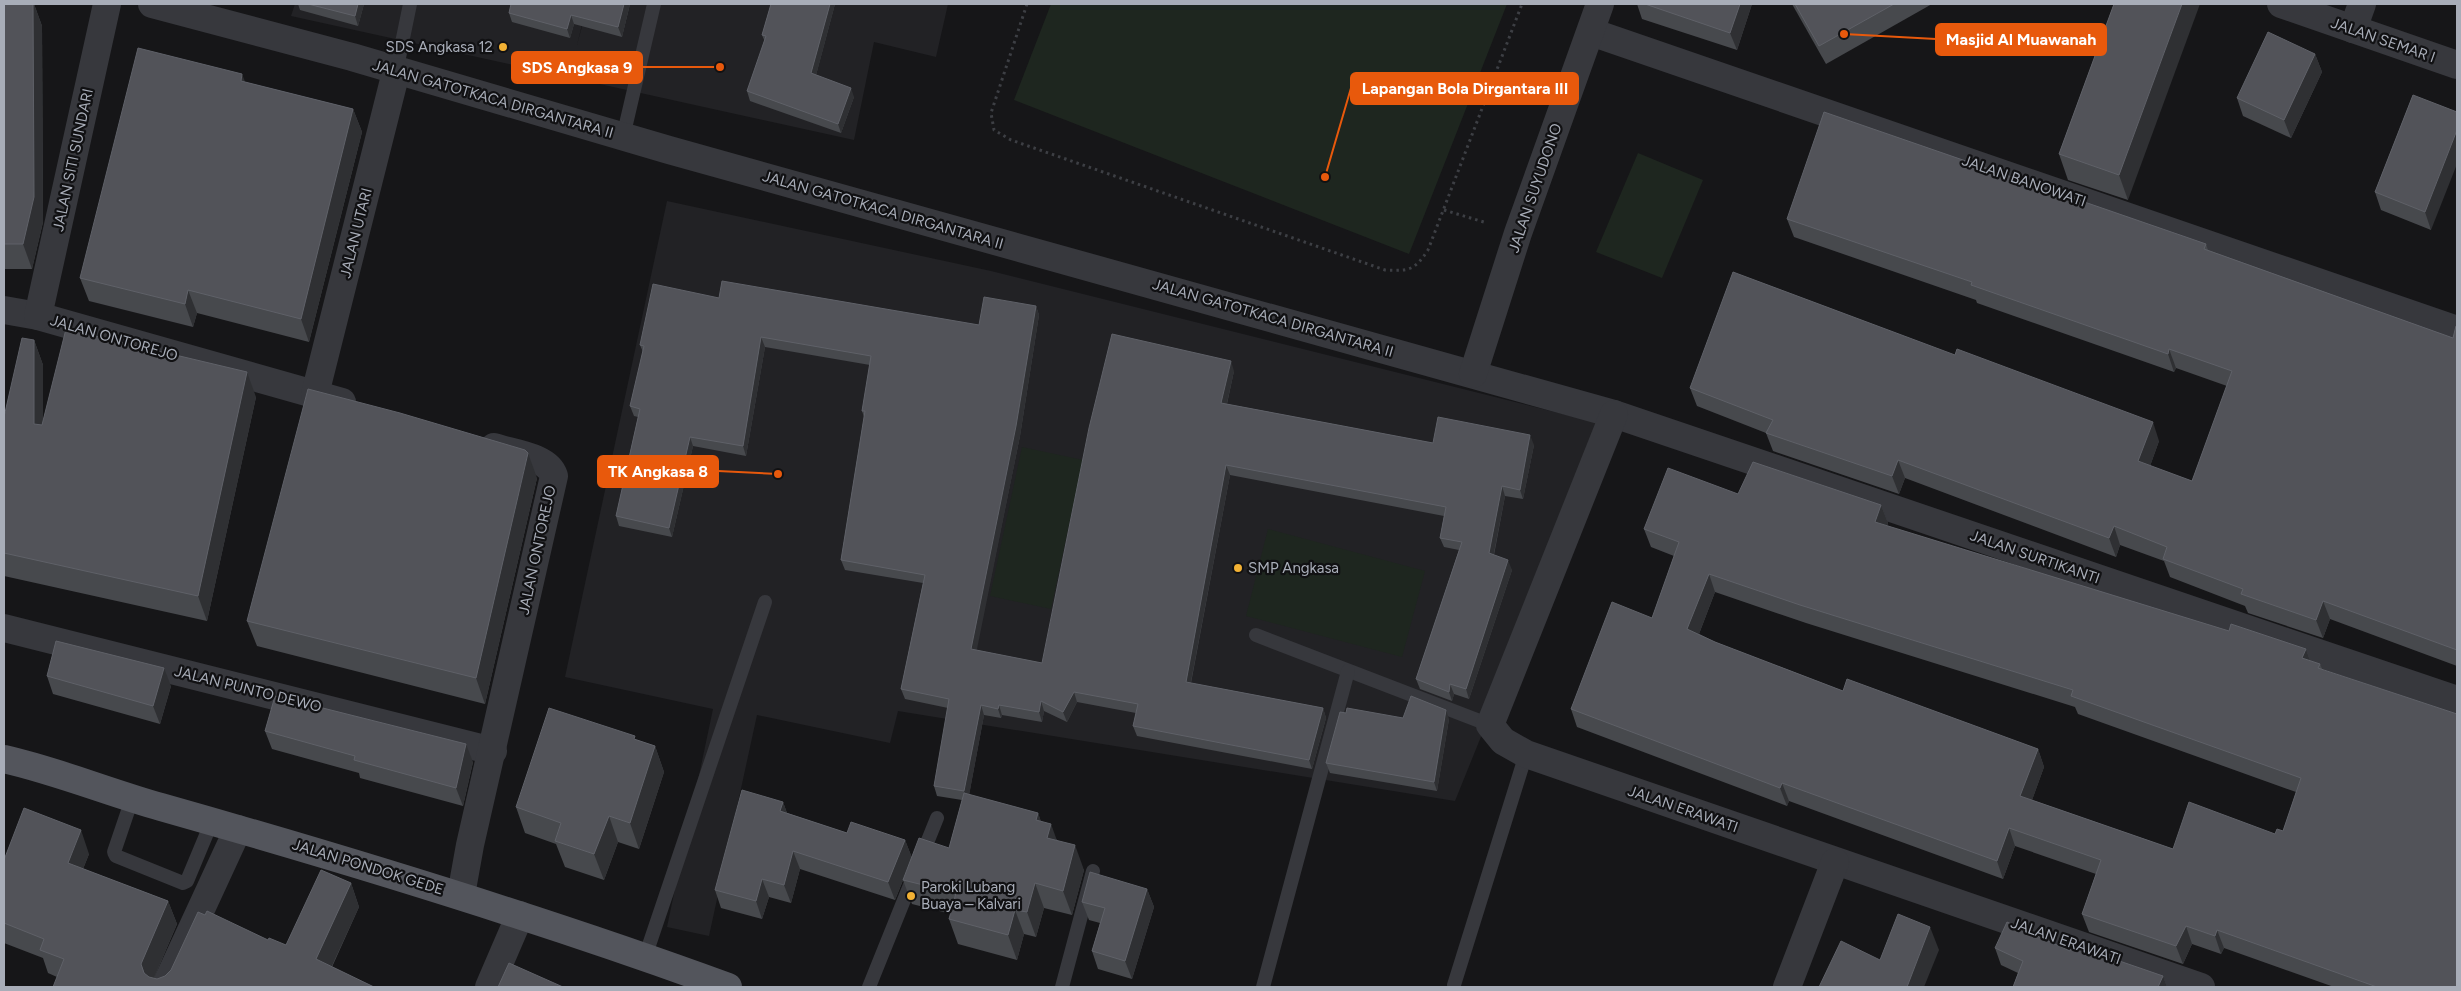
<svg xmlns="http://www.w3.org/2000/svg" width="2461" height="991" viewBox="0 0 2461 991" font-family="Figtree,sans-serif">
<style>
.built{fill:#222225}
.green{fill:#1e261f}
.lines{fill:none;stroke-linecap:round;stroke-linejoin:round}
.path{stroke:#3d3f44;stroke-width:3;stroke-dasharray:2.5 4;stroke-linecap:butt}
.service{stroke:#37383d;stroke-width:14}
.minor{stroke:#37383d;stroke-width:28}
.primary{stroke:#53555c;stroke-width:28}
.wall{fill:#47494d;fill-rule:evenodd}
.shaded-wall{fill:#2f3033}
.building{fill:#525359;stroke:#5f6168;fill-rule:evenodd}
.poi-dot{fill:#f2b134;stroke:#111113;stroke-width:2}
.labels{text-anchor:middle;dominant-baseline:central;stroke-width:4.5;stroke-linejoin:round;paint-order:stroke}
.street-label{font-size:15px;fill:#a8adb8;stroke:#111113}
.poi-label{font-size:15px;fill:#a8adb8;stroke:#111113;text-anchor:start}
.leader{fill:none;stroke:#e8590c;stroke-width:2}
.callout-dot{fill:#e8590c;stroke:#111113;stroke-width:2}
.callout{fill:#e8590c;stroke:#e8590c;stroke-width:2}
.callout-label{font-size:16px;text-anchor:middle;font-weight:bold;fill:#fff}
</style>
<rect width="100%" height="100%" fill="#161618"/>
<!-- built -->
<g class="built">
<path d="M 295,4 L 587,4 L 577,45 L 588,4 L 948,4 L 936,57 L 874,42 L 854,140 L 291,16 Z"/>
<path d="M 667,201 L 991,271 L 1607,425 L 1455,801 L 898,711 L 890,743 L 757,715 L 709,936 L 667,927 L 713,709 L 565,677 Z"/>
</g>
<!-- green -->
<g class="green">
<path d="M 1051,4 L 1507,4 L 1409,254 L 1014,100 Z"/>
<path d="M 1638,153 L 1703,180 L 1662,278 L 1596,252 Z"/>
<path d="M 1022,447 L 1083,460 L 1051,609 L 990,596 Z"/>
<path d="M 1268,529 L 1425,571 L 1402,657 L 1246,616 Z"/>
</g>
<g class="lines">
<!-- path -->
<g class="path">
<path d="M 1027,4 L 991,113 L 994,130 L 1011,140 L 1385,270 C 1409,271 1414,271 1428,250 L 1522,4"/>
<path d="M 1444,210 L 1487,223"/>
</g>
<!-- service -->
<g class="service">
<path d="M 396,72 L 410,4"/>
<path d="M 623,137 L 654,4"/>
<path d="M 1256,635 L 1490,725"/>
<path d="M 132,799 L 114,852 L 116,856 L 183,883 L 187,881 L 212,821"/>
<path d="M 645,957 L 765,602"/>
<path d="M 1454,985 L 1526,754"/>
<path d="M 869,987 L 937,818"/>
<path d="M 1062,987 L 1093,871"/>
<path d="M 1263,987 L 1348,671"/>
</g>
<!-- minor -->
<g class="minor">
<path d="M 152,4 L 352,57 L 669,150 L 1614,414 L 2457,700"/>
<path d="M 2281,4 L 2457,65"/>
<path d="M 2353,29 L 2362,4"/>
<path d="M 1591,32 L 2457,330"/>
<path d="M 4,310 L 38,316 L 342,402"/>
<path d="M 38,316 L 107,4"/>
<path d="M 1473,374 L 1518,233 L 1600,4"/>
<path d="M 315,394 L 396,72"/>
<path d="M 1614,414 L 1490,725 L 1503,741 L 1526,754 L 2201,987"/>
<path d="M 4,628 L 493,751"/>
<path d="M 461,895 L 470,845 L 554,476 C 548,456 511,453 494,447"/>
<path d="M 165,987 L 238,829"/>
<path d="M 489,987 L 520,915"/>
<path d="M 1787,987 L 1835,862"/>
</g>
<!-- primary -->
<path class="primary" d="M 4,759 C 57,771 108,792 161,807 C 352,861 542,919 728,987"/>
</g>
<!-- wall -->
<g class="wall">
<path d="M 4,4 L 34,4 L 42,26 L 43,222 L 32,269 L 4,269 Z"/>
<path d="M 298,4 L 364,4 L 358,26 L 300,10 Z"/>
<path d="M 630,4 L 622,37 L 574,24 L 570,38 L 512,22 L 509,13 Z"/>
<path d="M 771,4 L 835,4 L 816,75 L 854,97 L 841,133 L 750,101 L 747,91 L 765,42 L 762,35 Z"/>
<path d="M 1637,4 L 1752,4 L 1737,50 L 1642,19 Z"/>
<path d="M 1792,4 L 1932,4 L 1826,64 Z"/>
<path d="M 2114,4 L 2128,200 L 2068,180 L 2059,154 Z"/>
<path d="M 2315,54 L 2322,72 L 2291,138 L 2243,116 L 2237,98 Z"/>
<path d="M 245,82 L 353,109 L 362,132 L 309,342 L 197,313 L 193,327 L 89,301 L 80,278 Z"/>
<path d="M 2413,95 L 2431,230 L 2381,210 L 2375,192 Z"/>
<path d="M 1787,219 L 2206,244 L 2208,250 L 2453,338 L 2457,327 L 2457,666 L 2330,619 L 2323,638 L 2248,613 L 2245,606 L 2170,577 L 2164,561 L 2120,545 L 2116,557 L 1905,478 L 1899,494 L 1773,451 L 1766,433 L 1697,406 L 1690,388 L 2159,441 L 2150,466 L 2192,481 L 2227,386 L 2176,368 L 2174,372 L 1977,303 L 1976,300 L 1794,237 Z"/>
<path d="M 719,298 L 979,325 L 1036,306 L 1039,315 L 1020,436 L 976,650 L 1042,663 L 1234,371 L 1227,404 L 1433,443 L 1534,445 L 1523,499 L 1505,496 L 1494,555 L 1512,570 L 1469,699 L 1454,694 L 1452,701 L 1420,689 L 1416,679 L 1459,550 L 1444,547 L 1440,538 L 1444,516 L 1230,475 L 1191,683 L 1323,708 L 1326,718 L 1312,769 L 1137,736 L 1133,726 L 1136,713 L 1077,702 L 1067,722 L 1044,711 L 1042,722 L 1002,715 L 1001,718 L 984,715 L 969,795 L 1038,813 L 1041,822 L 1084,870 L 1072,915 L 1044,908 L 1036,937 L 1024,934 L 1017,960 L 958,944 L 949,919 L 951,914 L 912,904 L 903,880 L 949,848 L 962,800 L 937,796 L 934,786 L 948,708 L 905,699 L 901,689 L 923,583 L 845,570 L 841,560 L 864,417 L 862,411 L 870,365 L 765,347 L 746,456 L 693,446 L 672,537 L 619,526 L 616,516 L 638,417 L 634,416 L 630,406 L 643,352 L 640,345 Z"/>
<path d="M 34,340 L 43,365 L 43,420 L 256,397 L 207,621 L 4,576 L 4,417 Z"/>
<path d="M 537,478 L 485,704 L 257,646 L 247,621 Z"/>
<path d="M 1738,494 L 1881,505 L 1888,523 L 1887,526 L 2229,631 L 2306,649 L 2310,661 L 2320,664 L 2457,987 L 2334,987 L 2224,948 L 2221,954 L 2192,944 L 2183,964 L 2089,932 L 2082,914 L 2096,874 L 2015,846 L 2003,879 L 1789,801 L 1787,806 L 1577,727 L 1571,709 L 1652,618 L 1674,556 L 1651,547 L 1644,529 ZM 1715,592 L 1806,623 L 2075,707 L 2078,714 L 2296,792 L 2283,831 L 2275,834 L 2173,849 L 2032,800 L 2044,767 L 2038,749 L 1843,691 L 1715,642 L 1699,634 Z"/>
<path d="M 47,676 L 171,686 L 160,724 L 53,694 Z"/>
<path d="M 1346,713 L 1403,718 L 1449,719 L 1437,791 L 1330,773 L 1326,763 Z"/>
<path d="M 265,731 L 473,762 L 463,806 L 360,778 L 359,773 L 272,749 Z"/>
<path d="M 637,740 L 655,746 L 664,772 L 639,849 L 618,842 L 604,880 L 565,867 L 556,844 L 525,833 L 516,807 Z"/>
<path d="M 783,802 L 787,813 L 847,833 L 905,840 L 912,858 L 895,900 L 800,869 L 791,903 L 769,897 L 762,919 L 721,908 L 715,890 Z"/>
<path d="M 89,854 L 83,869 L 168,901 L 177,924 L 154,978 L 157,979 L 268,940 L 286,945 L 351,883 L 359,907 L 332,967 L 374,987 L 57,977 L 48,973 L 43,958 L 4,943 L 4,860 Z"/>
<path d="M 1147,889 L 1154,907 L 1132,979 L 1098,969 L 1092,951 L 1100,923 L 1089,920 L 1082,902 Z"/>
<path d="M 1995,948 L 2070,951 L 2163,976 L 2167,987 L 2013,987 L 2018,973 L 2001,965 Z"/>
</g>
<!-- shaded-wall -->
<g class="shaded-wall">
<path d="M 33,4 L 34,4 L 42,26 L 43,222 L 32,269 L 23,244 Z"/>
<path d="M 358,4 L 364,4 L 358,26 L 355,16 Z"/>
<path d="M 624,4 L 630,4 L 622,37 L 618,27 Z"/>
<path d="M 830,4 L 835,4 L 814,83 L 811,73 Z"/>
<path d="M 1740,4 L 1752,4 L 1737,50 L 1730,33 Z"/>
<path d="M 2182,4 L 2200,4 L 2128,200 L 2119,175 Z"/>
<path d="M 571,15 L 574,24 L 570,38 L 567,29 Z"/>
<path d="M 2315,54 L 2322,72 L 2291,138 L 2284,120 Z"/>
<path d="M 242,74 L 251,97 L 241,81 Z"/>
<path d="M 851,88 L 854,97 L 841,133 L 838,124 Z"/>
<path d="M 353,109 L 362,132 L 309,342 L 301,319 Z"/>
<path d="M 2457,130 L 2457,164 L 2431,230 L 2425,212 Z"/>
<path d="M 188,290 L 197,313 L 193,327 L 185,304 Z"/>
<path d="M 1036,306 L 1039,315 L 1020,436 L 975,659 L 971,649 Z"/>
<path d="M 761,337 L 765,347 L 746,456 L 743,446 Z"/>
<path d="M 34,340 L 43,365 L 43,450 L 34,424 Z"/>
<path d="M 2169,349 L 2176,368 L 2174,372 L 2168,354 Z"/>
<path d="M 1231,361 L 1234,371 L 1225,412 L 1221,403 Z"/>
<path d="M 247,372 L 256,397 L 207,621 L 198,596 Z"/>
<path d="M 2153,422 L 2159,441 L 2145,480 L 2138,461 Z"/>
<path d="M 1530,435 L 1534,445 L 1523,499 L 1520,490 Z"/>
<path d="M 690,437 L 693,446 L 672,537 L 669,528 Z"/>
<path d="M 528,453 L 537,478 L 485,704 L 476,678 Z"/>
<path d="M 1898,460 L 1905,478 L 1899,494 L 1892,476 Z"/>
<path d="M 1226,465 L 1230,475 L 1189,692 L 1186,682 Z"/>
<path d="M 1502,486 L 1505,496 L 1492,563 L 1489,553 Z"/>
<path d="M 1881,505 L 1888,523 L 1882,540 L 1875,522 Z"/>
<path d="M 2114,526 L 2120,545 L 2116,557 L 2109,538 Z"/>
<path d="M 1508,560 L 1512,570 L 1469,699 L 1466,689 Z"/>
<path d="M 1709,574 L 1715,592 L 1694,647 L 1687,629 Z"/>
<path d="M 2323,601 L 2330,619 L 2323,638 L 2316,620 Z"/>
<path d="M 2306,649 L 2312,667 L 2302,658 Z"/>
<path d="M 164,668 L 171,686 L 160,724 L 153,706 Z"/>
<path d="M 1450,684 L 1454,694 L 1452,701 L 1449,692 Z"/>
<path d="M 1074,692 L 1077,702 L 1067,722 L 1063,712 Z"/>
<path d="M 1041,701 L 1044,711 L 1042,722 L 1039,712 Z"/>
<path d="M 981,705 L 984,715 L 968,801 L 964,791 Z"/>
<path d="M 999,705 L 1002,715 L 1001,718 L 998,709 Z"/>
<path d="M 1323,708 L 1326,718 L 1312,769 L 1309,760 Z"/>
<path d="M 1446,710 L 1449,719 L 1437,791 L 1434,782 Z"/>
<path d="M 466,744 L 473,762 L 463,806 L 456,788 Z"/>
<path d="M 655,746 L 664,772 L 639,849 L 630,823 Z"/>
<path d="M 2038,749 L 2044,767 L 2027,814 L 2020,796 Z"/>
<path d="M 1782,783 L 1789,801 L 1787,806 L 1780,788 Z"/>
<path d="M 783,802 L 789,819 L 780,811 Z"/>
<path d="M 1038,813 L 1047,838 L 1036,820 Z"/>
<path d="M 609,816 L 618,842 L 604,880 L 594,854 Z"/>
<path d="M 1051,824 L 1060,849 L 1047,838 Z"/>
<path d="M 2009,828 L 2015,846 L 2003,879 L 1997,861 Z"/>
<path d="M 81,830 L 89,854 L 76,886 L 68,863 Z"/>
<path d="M 905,840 L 912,858 L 895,900 L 888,882 Z"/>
<path d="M 1075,845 L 1084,870 L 1072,915 L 1063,891 Z"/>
<path d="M 793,851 L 800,869 L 791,903 L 784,885 Z"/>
<path d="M 762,879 L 769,897 L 762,919 L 756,901 Z"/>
<path d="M 351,883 L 359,907 L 324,983 L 316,959 Z"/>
<path d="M 1035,883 L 1044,908 L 1036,937 L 1027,912 Z"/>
<path d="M 1147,889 L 1154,907 L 1132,979 L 1125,961 Z"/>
<path d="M 168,901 L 177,924 L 150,987 L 141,964 Z"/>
<path d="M 1015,910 L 1024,934 L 1017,960 L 1008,935 Z"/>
<path d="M 2186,926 L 2192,944 L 2183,964 L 2176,946 Z"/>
<path d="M 1930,927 L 1939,950 L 1924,987 L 1907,987 Z"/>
<path d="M 2217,930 L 2224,948 L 2221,954 L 2215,936 Z"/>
<path d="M 2163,976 L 2167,987 L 2158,987 Z"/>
</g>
<!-- building -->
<g class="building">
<path d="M 4,4 L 33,4 L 34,197 L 23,244 L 4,244 Z"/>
<path d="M 308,4 L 358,4 L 355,16 Z"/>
<path d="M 511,4 L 624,4 L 618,27 L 571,15 L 567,29 L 509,13 Z"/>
<path d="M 771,4 L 830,4 L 811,73 L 851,88 L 838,124 L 747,91 L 766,36 L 762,35 Z"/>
<path d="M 1645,4 L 1740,4 L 1730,33 Z"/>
<path d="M 1795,4 L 1894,4 L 1819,46 Z"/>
<path d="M 2114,4 L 2182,4 L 2119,175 L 2059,154 Z"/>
<path d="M 2268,32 L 2315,54 L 2284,120 L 2237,98 Z"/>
<path d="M 138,48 L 242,74 L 241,81 L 353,109 L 301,319 L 188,290 L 185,304 L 80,278 Z"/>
<path d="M 2413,95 L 2457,112 L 2457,130 L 2425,212 L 2375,192 Z"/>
<path d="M 1824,112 L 2206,244 L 2204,249 L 2453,338 L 2456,326 L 2457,327 L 2457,650 L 2323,601 L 2316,620 L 2241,594 L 2243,589 L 2163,559 L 2167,547 L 2114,526 L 2109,538 L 1898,460 L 1892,476 L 1766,433 L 1773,420 L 1690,388 L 1733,272 L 1955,355 L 1957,349 L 2153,422 L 2138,461 L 2192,481 L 2232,371 L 2169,349 L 2168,354 L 1971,285 L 1972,282 L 1787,219 Z"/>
<path d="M 722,281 L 979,325 L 984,297 L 1036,306 L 1016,426 L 971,649 L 1042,663 L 1089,428 L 1112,334 L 1231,361 L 1221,403 L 1433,443 L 1438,417 L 1530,435 L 1520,490 L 1502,486 L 1489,553 L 1508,560 L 1466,689 L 1450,684 L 1449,692 L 1416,679 L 1462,542 L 1440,538 L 1446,507 L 1226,465 L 1186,682 L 1323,708 L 1309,760 L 1133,726 L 1138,704 L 1074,692 L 1063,712 L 1041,701 L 1039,712 L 999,705 L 998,709 L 981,705 L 964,791 L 934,786 L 949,699 L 901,689 L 925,575 L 841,560 L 865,411 L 862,411 L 871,356 L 761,337 L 743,446 L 690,437 L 669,528 L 616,516 L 640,409 L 630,406 L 644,346 L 640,345 L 653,284 L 719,298 Z"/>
<path d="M 66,329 L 247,372 L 198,596 L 4,553 L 4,417 L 22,338 L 34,340 L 34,424 L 42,425 Z"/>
<path d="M 308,389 L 400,413 L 525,450 L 528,453 L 476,678 L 247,621 Z"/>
<path d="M 1753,462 L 1881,505 L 1875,522 L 2229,631 L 2231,624 L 2306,649 L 2302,658 L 2320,664 L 2318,668 L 2457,714 L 2457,987 L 2377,987 L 2217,930 L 2215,936 L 2186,926 L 2176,946 L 2082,914 L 2101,860 L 2009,828 L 1997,861 L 1782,783 L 1780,788 L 1571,709 L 1612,602 L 1652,618 L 1679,542 L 1644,529 L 1668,468 L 1738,494 ZM 1709,574 L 1800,605 L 2073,690 L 2071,696 L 2301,778 L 2283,831 L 2277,829 L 2275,834 L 2189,802 L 2173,849 L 2020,796 L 2038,749 L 1847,679 L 1843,691 L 1715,642 L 1687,629 Z"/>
<path d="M 56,641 L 164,668 L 153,706 L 47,676 Z"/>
<path d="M 275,696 L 466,744 L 456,788 L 354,760 L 355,756 L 265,731 Z"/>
<path d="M 1411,696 L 1446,710 L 1434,782 L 1326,763 L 1340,712 L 1346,713 L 1347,708 L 1403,718 Z"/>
<path d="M 549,708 L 635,736 L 634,739 L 655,746 L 630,823 L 609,816 L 594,854 L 555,841 L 561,823 L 516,807 Z"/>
<path d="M 742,790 L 783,802 L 780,811 L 847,833 L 851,822 L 905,840 L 888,882 L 793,851 L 784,885 L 762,879 L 756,901 L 715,890 Z"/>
<path d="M 964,793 L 1038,813 L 1036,820 L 1051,824 L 1047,838 L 1075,845 L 1063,891 L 1035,883 L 1027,912 L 1015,910 L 1008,935 L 949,919 L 956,893 L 903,880 L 919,838 L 949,848 Z"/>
<path d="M 24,808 L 81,830 L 68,863 L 168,901 L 141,964 L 144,973 L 149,977 L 157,979 L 165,976 L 171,970 L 198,912 L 205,915 L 207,911 L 268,940 L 269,938 L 286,945 L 321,870 L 351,883 L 316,959 L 374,987 L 53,987 L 64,959 L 40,950 L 44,939 L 4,923 L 4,860 Z"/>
<path d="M 1090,872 L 1147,889 L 1125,961 L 1092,951 L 1105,908 L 1082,902 Z"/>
<path d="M 1898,914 L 1930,927 L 1907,987 L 1819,987 L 1841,941 L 1880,960 Z"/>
<path d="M 2007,922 L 2070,951 L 2073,945 L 2163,976 L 2158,987 L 2013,987 L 2023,961 L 1995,948 Z"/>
<path d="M 509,963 L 563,987 L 498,987 Z"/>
</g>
<!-- markers -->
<g class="poi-dot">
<circle cx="503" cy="47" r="5"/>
<circle cx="1238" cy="568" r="5"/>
<circle cx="911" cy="896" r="5"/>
</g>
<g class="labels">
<!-- street labels -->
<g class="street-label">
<text transform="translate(2383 40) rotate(19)">JALAN SEMAR I</text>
<text transform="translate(493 99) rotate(16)">JALAN GATOTKACA DIRGANTARA II</text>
<text transform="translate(73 160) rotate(-78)">JALAN SITI SUNDARI</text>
<text transform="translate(2024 181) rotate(19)">JALAN BANOWATI</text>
<text transform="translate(1535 188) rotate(-71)">JALAN SUYUDONO</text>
<text transform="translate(883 210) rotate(16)">JALAN GATOTKACA DIRGANTARA II</text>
<text transform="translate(356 233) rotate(-76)">JALAN UTARI</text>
<text transform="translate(1273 318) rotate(16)">JALAN GATOTKACA DIRGANTARA II</text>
<text transform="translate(114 338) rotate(16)">JALAN ONTOREJO</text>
<text transform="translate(537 550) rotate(-78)">JALAN ONTOREJO</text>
<text transform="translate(2035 557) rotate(19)">JALAN SURTIKANTI</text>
<text transform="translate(248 689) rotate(14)">JALAN PUNTO DEWO</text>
<text transform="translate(1683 809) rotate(19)">JALAN ERAWATI</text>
<text transform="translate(368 867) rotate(17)">JALAN PONDOK GEDE</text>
<text transform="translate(2066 941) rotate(19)">JALAN ERAWATI</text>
</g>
<!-- poi labels -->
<g class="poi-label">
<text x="493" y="47" text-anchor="end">SDS Angkasa 12</text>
<text x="1248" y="568">SMP Angkasa</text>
<text x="921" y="887">Paroki Lubang<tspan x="921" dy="17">Buaya – Kalvari</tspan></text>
</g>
</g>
<!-- callouts -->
<path class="leader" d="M1844 34L1936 39M720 67L642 67M1325 177L1351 88M778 474L718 471"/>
<g class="callout-dot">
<circle cx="1844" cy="34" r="5"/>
<circle cx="720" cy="67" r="5"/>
<circle cx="1325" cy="177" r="5"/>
<circle cx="778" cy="474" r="5"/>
</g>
<g class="callout">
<rect x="1936" y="24" width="170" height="31" rx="5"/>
<rect x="512" y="52" width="130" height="31" rx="5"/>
<rect x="1351" y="73" width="227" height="31" rx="5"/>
<rect x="598" y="456" width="120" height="31" rx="5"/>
</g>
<g class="callout-label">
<text x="2021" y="45">Masjid Al Muawanah</text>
<text x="577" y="73">SDS Angkasa 9</text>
<text x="1465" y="94">Lapangan Bola Dirgantara III</text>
<text x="658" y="477">TK Angkasa 8</text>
</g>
<!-- border -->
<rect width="2461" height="991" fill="none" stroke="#a8adb8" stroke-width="10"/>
</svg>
